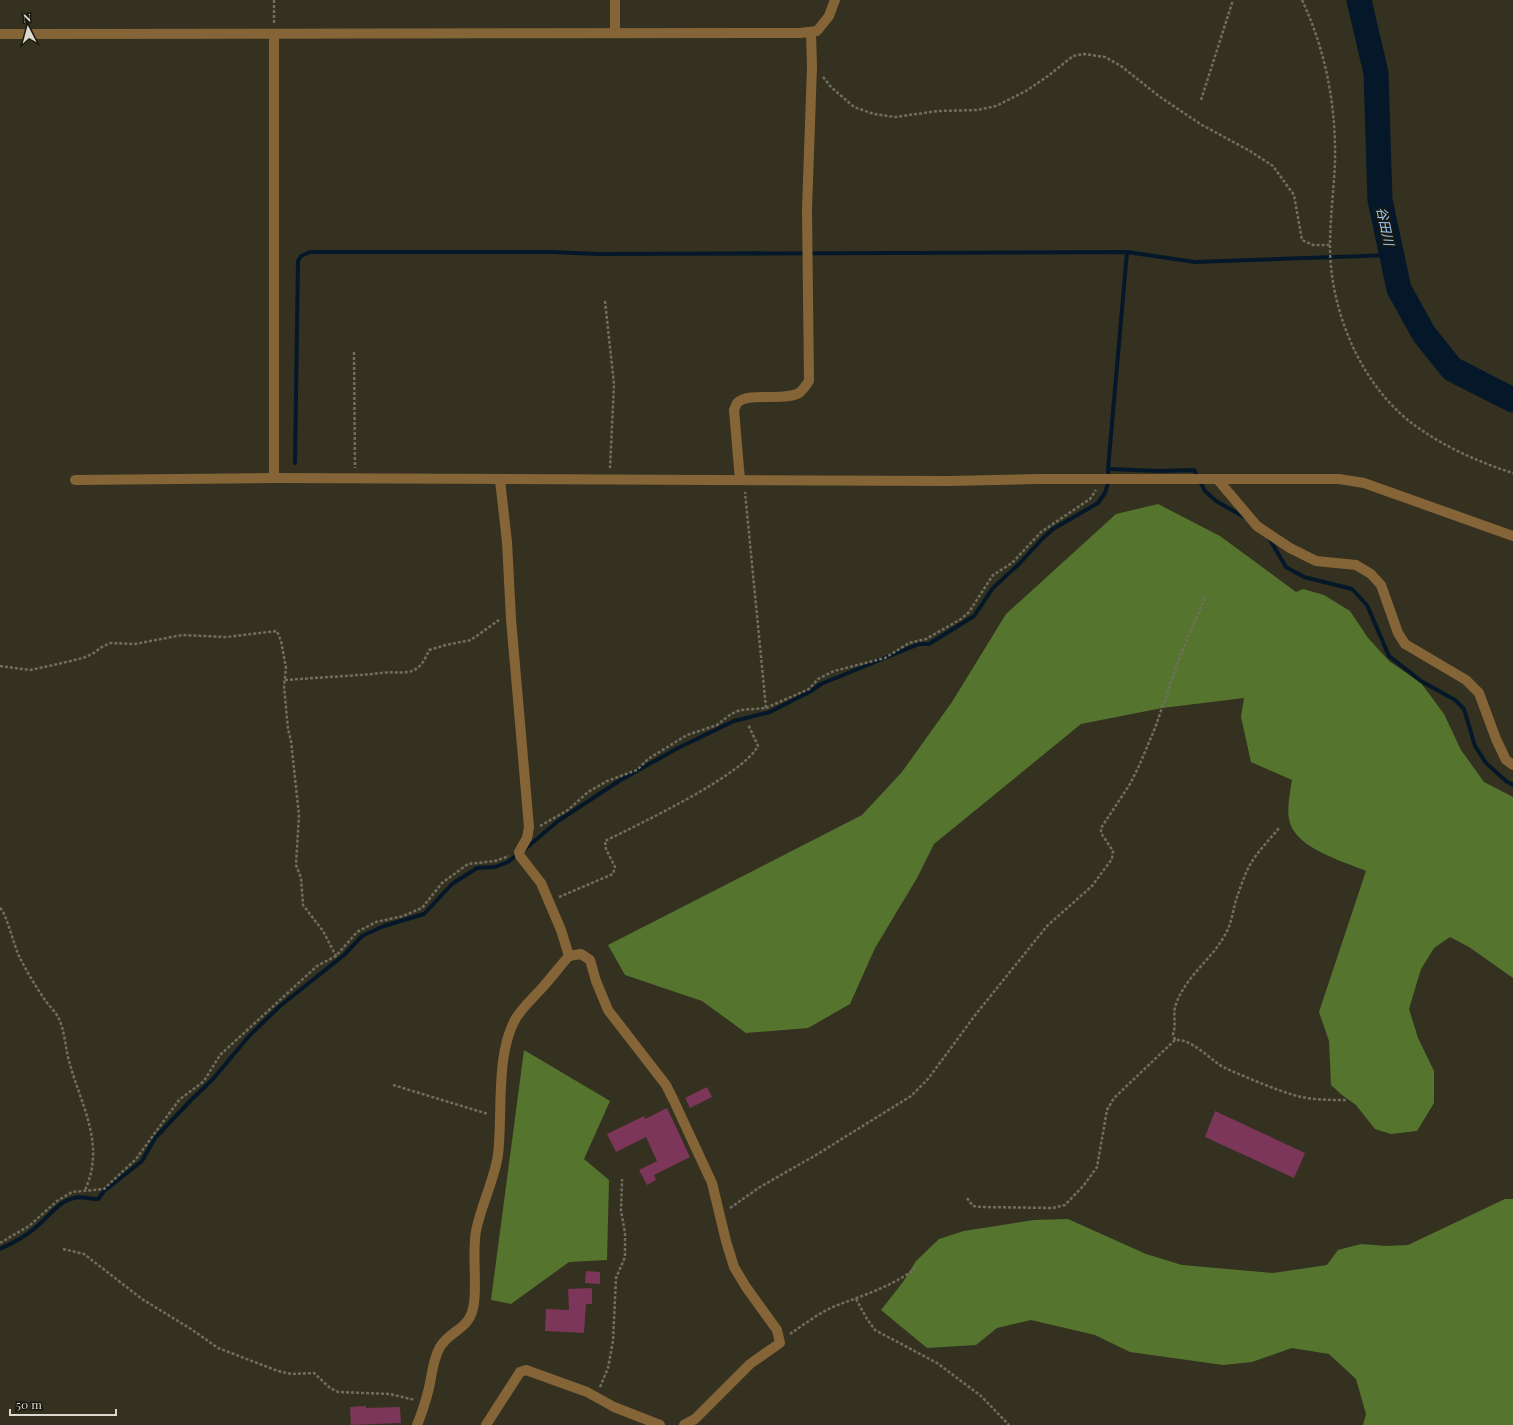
<svg xmlns="http://www.w3.org/2000/svg" width="1513" height="1425" viewBox="0 0 1513 1425" font-family="'Playfair Display','Noto Sans JP',serif">
<style>
.forest{fill:#55752e}
.lines{fill:none;stroke-linecap:round;stroke-linejoin:round}
.stream{stroke:#051829;stroke-width:4}
.river{stroke:#051829;stroke-width:25}
.building{fill:#7b3659}
.path{stroke:#716e60;stroke-width:2.5;stroke-dasharray:3 2;stroke-linecap:butt}
.minor{stroke:#856437;stroke-width:10}
.labels{text-anchor:middle;dominant-baseline:central;stroke-width:4;stroke-linejoin:round;paint-order:stroke}
.water-label{font-size:13px;font-style:italic;fill:#99c9f6;stroke:#1a1911}
</style>
<rect width="100%" height="100%" fill="#343120"/>
<!-- forest -->
<g class="forest">
<path d="M 1158,504 L 1220,536 L 1296,592 L 1303,589 L 1324,595 L 1350,611 L 1368,638 L 1389,661 L 1421,683 L 1444,714 L 1461,750 L 1484,782 L 1513,797 L 1513,978 L 1469,947 L 1450,937 L 1434,948 L 1421,969 L 1409,1009 L 1418,1038 L 1434,1071 L 1434,1103 L 1417,1131 L 1391,1134 L 1375,1129 L 1356,1105 L 1342,1095 L 1331,1085 L 1329,1041 L 1319,1012 L 1366,871 C 1343,861 1298,849 1290,823 C 1286,810 1290,793 1292,780 L 1251,762 L 1241,717 L 1244,698 L 1162,708 L 1081,724 L 934,844 L 917,878 L 875,948 L 850,1004 L 808,1028 L 746,1033 L 702,1001 L 625,975 L 608,945 L 862,815 L 902,772 L 952,702 L 1006,614 L 1116,514 Z"/>
<path d="M 524,1050 L 610,1101 L 584,1159 L 609,1180 L 607,1260 L 569,1262 L 511,1304 L 491,1300 Z"/>
<path d="M 1505,1199 L 1513,1199 L 1513,1425 L 1363,1425 L 1366,1414 L 1356,1379 L 1329,1354 L 1292,1348 L 1252,1362 L 1223,1365 L 1130,1352 L 1095,1335 L 1031,1320 L 997,1328 L 976,1345 L 927,1348 L 881,1310 L 903,1282 L 916,1261 L 939,1239 L 964,1231 L 1034,1220 L 1068,1219 L 1146,1254 L 1182,1265 L 1273,1273 L 1327,1265 L 1338,1250 L 1361,1244 L 1386,1246 L 1408,1245 Z"/>
</g>
<g class="lines">
<!-- stream -->
<g class="stream">
<path d="M 295,463 L 298,261 L 301,256 L 310,252 L 550,252 L 599,254 L 1127,252 L 1195,262 L 1392,255"/>
<path d="M 1108,469 L 1160,471 L 1194,470 L 1205,491 L 1216,501 L 1246,518"/>
<path d="M 1269,538 L 1286,567 L 1304,577 L 1352,589 L 1367,605 L 1389,656 L 1421,681 L 1455,700 L 1464,709 L 1475,746 L 1486,763 L 1506,781 L 1513,785"/>
<path d="M 525,849 L 558,821 L 619,781 L 678,748 L 734,721 L 770,712 L 811,691 L 821,684 L 919,644 L 929,644 L 974,616 L 993,588 L 1020,563 L 1042,539 L 1053,529 L 1098,503 L 1105,493 L 1109,480 L 1108,469 L 1127,252"/>
<path d="M 0,1249 C 11,1244 26,1236 35,1228 C 48,1218 57,1202 74,1198 C 82,1195 90,1200 98,1199 L 104,1191 L 142,1161 L 155,1138 L 192,1099 L 212,1080 L 250,1035 L 280,1006 L 344,955 L 362,936 L 384,926 L 424,914 L 452,884 L 477,868 L 495,867 L 508,862 L 519,853"/>
</g>
<!-- river -->
<path class="river" d="M 1359,0 L 1376,73 L 1380,200 L 1399,289 L 1424,334 L 1452,369 L 1513,400"/>
</g>
<!-- building -->
<g class="building">
<path d="M 707,1087 L 712,1097 L 690,1108 L 685,1098 Z"/>
<path d="M 667,1108 L 690,1157 L 654,1175 L 656,1180 L 647,1185 L 639,1170 L 657,1161 L 646,1137 L 616,1152 L 607,1134 L 644,1116 L 645,1119 Z"/>
<path d="M 1215,1111 L 1305,1153 L 1294,1178 L 1205,1137 Z"/>
<path d="M 586,1271 L 600,1272 L 600,1284 L 585,1283 Z"/>
<path d="M 592,1288 L 592,1304 L 586,1304 L 584,1333 L 545,1331 L 546,1309 L 569,1310 L 568,1289 Z"/>
<path d="M 366,1406 L 366,1408 L 400,1407 L 401,1423 L 351,1425 L 350,1407 Z"/>
</g>
<g class="lines">
<!-- path -->
<g class="path">
<path d="M 274,0 L 274,23"/>
<path d="M 1302,0 C 1326,51 1336,106 1335,161 C 1334,189 1330,218 1330,246 C 1330,313 1363,391 1420,429 C 1447,448 1481,463 1513,473"/>
<path d="M 823,77 L 831,87 L 854,107 L 874,114 L 895,117 L 938,111 L 977,110 L 996,106 L 1026,91 L 1048,76 L 1073,56 L 1084,54 L 1105,57 L 1121,66 L 1160,97 L 1202,125 L 1250,151 L 1273,166 L 1294,195 L 1302,240 L 1313,245 L 1330,245"/>
<path d="M 1201,100 L 1233,0"/>
<path d="M 605,301 L 614,384 L 610,468"/>
<path d="M 354,352 L 355,468"/>
<path d="M 0,666 L 30,670 L 58,664 L 83,658 L 94,653 L 100,648 L 110,643 L 135,644 L 182,635 L 226,637 L 277,631 L 281,641 L 286,668 L 284,686 L 288,729 L 291,741 L 299,815 L 296,865 L 301,878 L 303,905 L 323,931 L 336,956"/>
<path d="M 285,680 L 374,674 C 401,668 416,683 429,650 L 446,645 L 471,640 L 499,620"/>
<path d="M 766,708 L 809,689 L 818,679 L 834,671 L 885,658 L 909,643 L 926,639 L 961,619 L 969,612 L 993,575 L 1012,563 L 1041,532 L 1090,499 L 1096,490"/>
<path d="M 540,826 L 568,810 L 588,792 L 607,781 L 637,770 L 648,759 L 687,735 L 717,725 L 731,714 L 740,710 L 766,708 L 745,492"/>
<path d="M 559,897 L 613,874 L 615,867 L 606,849 L 605,841 C 639,824 742,776 758,746 L 748,724"/>
<path d="M 0,908 C 7,914 14,947 20,958 C 27,972 36,987 45,1000 C 49,1006 55,1011 58,1017 C 65,1030 65,1047 69,1061 C 81,1106 106,1144 85,1190"/>
<path d="M 1175,1040 L 1173,1034 C 1177,1024 1172,1014 1176,1004 C 1186,976 1211,960 1225,935 C 1232,923 1233,909 1237,897 C 1241,886 1245,873 1251,863 C 1259,850 1270,839 1280,827"/>
<path d="M 393,1085 L 488,1114"/>
<path d="M 967,1198 L 973,1206 L 981,1207 L 1053,1208 L 1065,1205 L 1084,1185 L 1097,1167 L 1107,1110 L 1114,1098 L 1175,1040 C 1192,1038 1211,1061 1225,1068 C 1248,1078 1273,1089 1297,1096 C 1313,1100 1330,1100 1347,1100"/>
<path d="M 730,1208 L 760,1187 L 816,1155 L 911,1096 L 928,1079 L 976,1014 L 1047,926 L 1092,886 L 1112,859 L 1113,851 L 1101,833 L 1101,828 L 1130,784 L 1139,766 L 1155,728 L 1180,656 L 1206,595"/>
<path d="M 0,1243 L 29,1226 L 57,1201 L 72,1192 L 104,1189 L 136,1159 L 179,1100 L 204,1081 L 220,1055 L 317,966 L 336,956 L 357,932 L 376,922 L 403,916 L 422,908 L 442,883 L 468,864 L 495,861 L 509,856"/>
<path d="M 63,1249 L 84,1254 L 142,1299 L 191,1329 L 218,1348 L 278,1371 L 291,1374 L 314,1373 L 330,1388 L 338,1392 L 390,1394 L 415,1400"/>
<path d="M 856,1299 L 867,1319 L 875,1330 L 937,1363 L 981,1396 L 1009,1425"/>
<path d="M 790,1334 C 805,1324 821,1311 838,1305 C 864,1295 893,1286 916,1268"/>
<path d="M 600,1387 L 608,1368 L 613,1341 L 616,1278 L 625,1257 L 625,1233 L 621,1211 L 622,1179"/>
</g>
<!-- minor -->
<g class="minor">
<path d="M 615,33 L 615,0"/>
<path d="M 0,34 L 800,33 L 817,31 L 829,16 L 835,0"/>
<path d="M 274,478 L 274,34"/>
<path d="M 75,480 L 274,478 L 949,481 L 1038,479 L 1339,479 L 1364,483 L 1513,536"/>
<path d="M 500,480 L 507,542 L 511,619 L 529,827 L 527,838 L 519,852 L 520,856 L 541,883 L 561,930 L 569,956 L 581,954 L 590,960 L 596,981 L 608,1010 L 666,1085 L 673,1099 L 712,1183 L 726,1241 L 734,1267 L 746,1287 L 777,1330 L 780,1343 L 750,1364 L 695,1419 L 684,1425"/>
<path d="M 740,480 L 734,410 L 737,403 C 749,391 782,402 799,393 C 803,390 806,385 809,381 L 807,210 L 812,66 L 811,32"/>
<path d="M 1218,480 L 1257,526 L 1290,548 L 1316,561 L 1356,565 L 1371,574 L 1381,585 L 1398,633 L 1405,644 L 1466,680 L 1479,693 L 1496,739 L 1506,760 L 1513,765"/>
<path d="M 417,1425 C 422,1413 426,1400 429,1388 C 432,1374 433,1359 440,1347 C 451,1329 471,1330 474,1303 C 477,1279 472,1254 476,1231 C 481,1205 494,1181 498,1155 C 503,1114 495,1054 516,1018 C 523,1007 533,998 542,988 C 551,978 560,966 569,956"/>
<path d="M 486,1425 L 520,1372 L 526,1370 L 587,1392 L 614,1407 L 660,1425"/>
</g>
</g>
<g class="labels">
<!-- water labels -->
<g class="water-label">
<text transform="translate(1386 226) rotate(78)">谷田川</text>
</g>
</g>
<!-- north arrow -->
<g transform="translate(28 28) rotate(354)" stroke="#1a1911" stroke-width="3" paint-order="stroke">
<path d="M0-3L7 15L0 10L-7 15Z" fill="#dcdad0"/>
<text y="-6" font-size="11" font-weight="bold" text-anchor="middle" fill="#dcdad0">N</text>
</g>
<!-- scale -->
<path d="M10 1409v6h106v-6" fill="none" stroke="#dcdad0" stroke-width="2"/>
<text x="16" y="1409" font-size="12" fill="#dcdad0" stroke="#1a1911" stroke-width="3" paint-order="stroke">50 m</text>
</svg>
